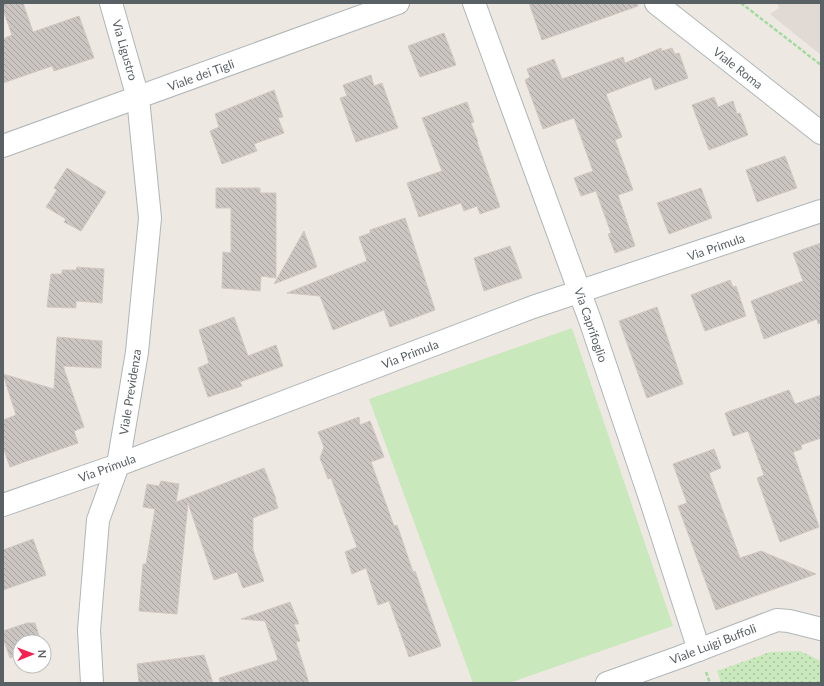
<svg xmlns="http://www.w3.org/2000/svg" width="824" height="686" viewBox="0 0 824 686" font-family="Lato,sans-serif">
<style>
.education{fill:#e1d9d3}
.grass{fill:url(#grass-dots)}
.garden{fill:#c9e8bc}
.building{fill:url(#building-back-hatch);stroke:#d3c7c0}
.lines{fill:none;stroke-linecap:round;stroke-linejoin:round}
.minor-casing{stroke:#b0b6b8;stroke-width:24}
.path{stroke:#a1db9e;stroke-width:2.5;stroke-dasharray:4 2;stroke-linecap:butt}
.minor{stroke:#fff;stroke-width:22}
.labels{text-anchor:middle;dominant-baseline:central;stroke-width:3;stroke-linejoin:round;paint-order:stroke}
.street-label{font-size:12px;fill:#5a6164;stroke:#fff}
</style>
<defs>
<pattern id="grass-dots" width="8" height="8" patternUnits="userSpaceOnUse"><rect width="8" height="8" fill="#c9e8bc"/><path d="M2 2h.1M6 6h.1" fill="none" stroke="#a6bf9c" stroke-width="1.8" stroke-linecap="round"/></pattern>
<pattern id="building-back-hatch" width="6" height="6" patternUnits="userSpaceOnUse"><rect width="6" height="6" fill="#cbc5c1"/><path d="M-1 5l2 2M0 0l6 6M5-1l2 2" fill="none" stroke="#a8a3a0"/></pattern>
</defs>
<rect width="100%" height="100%" fill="#eee8e2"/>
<!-- education -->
<path class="education" d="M 777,3 L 821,3 L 821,55 L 770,14 L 779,8 Z"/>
<!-- grass -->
<path class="grass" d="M 800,651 L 821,661 L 821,683 L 721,683 L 717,671 L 770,652 Z"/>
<!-- garden -->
<path class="garden" d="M 572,328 L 673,626 L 509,683 L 473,683 L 369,399 Z"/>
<!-- building -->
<g class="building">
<path d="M 3,3 L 23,3 L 33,32 L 79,16 L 94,58 L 54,71 L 52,66 L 3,83 L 3,39 L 12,35 L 3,10 Z"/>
<path d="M 529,3 L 638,3 L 638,6 L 542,40 Z"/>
<path d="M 444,33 L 456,65 L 420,77 L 408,46 Z"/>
<path d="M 661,48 L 662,51 L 672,48 L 675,54 L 679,53 L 688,78 L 655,90 L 651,77 L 606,94 L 622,137 L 615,140 L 633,190 L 618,195 L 635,246 L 615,253 L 608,234 L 611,233 L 596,191 L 581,196 L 574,178 L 593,171 L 574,118 L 543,129 L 525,80 L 530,77 L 527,69 L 554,59 L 562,79 L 623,57 L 625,63 Z"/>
<path d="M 371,75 L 374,86 L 382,83 L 398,128 L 356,142 L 340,98 L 347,96 L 343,85 Z"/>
<path d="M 274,90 L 283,117 L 278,118 L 284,133 L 254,144 L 257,151 L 222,164 L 210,131 L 219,127 L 215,114 Z"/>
<path d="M 714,97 L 718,107 L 733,101 L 737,114 L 740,113 L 748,135 L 709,150 L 692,105 Z"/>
<path d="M 467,102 L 474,122 L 471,123 L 478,142 L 477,142 L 500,207 L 480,214 L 477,206 L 464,211 L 461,203 L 419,217 L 407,183 L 442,171 L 422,118 Z"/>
<path d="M 785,156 L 797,188 L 757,202 L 746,170 Z"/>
<path d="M 67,168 L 106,192 L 81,231 L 64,222 L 66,219 L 46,207 L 57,190 L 54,188 Z"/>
<path d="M 216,188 L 260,188 L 260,193 L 276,193 L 276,278 L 261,276 L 260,291 L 222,288 L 223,252 L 231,253 L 231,208 L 216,208 Z"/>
<path d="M 701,188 L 712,218 L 669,234 L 657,203 Z"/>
<path d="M 405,218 L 435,310 L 390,327 L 384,310 L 333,330 L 320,296 L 287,293 L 367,261 L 359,237 L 370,233 L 370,230 Z"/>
<path d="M 304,231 L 317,267 L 274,284 Z"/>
<path d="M 821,243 L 821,323 L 818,324 L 817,319 L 764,339 L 751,301 L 803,281 L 793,253 Z"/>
<path d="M 510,246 L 522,278 L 484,291 L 474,258 Z"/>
<path d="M 77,267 L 104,269 L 102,303 L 76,301 L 76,308 L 47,307 L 51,274 L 62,274 L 62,270 L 76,270 Z"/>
<path d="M 730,280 L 733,287 L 736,286 L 746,316 L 705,331 L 691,295 Z"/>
<path d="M 657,307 L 683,384 L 647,398 L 619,321 Z"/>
<path d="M 234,317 L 248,356 L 276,345 L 283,366 L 240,382 L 242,386 L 208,397 L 198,368 L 209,363 L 199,330 Z"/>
<path d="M 57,337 L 102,341 L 101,368 L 63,366 L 84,427 L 74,431 L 78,443 L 10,467 L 3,447 L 3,420 L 16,415 L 3,374 L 54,389 Z"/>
<path d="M 789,390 L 795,404 L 821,395 L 821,438 L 801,445 L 802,449 L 793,452 L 819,527 L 780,542 L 757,478 L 764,475 L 748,431 L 733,436 L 725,413 Z"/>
<path d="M 359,417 L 360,425 L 370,421 L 384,457 L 371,462 L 394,526 L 397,525 L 413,572 L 415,571 L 441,646 L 409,657 L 389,601 L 378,605 L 366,568 L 352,574 L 345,552 L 357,547 L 331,478 L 328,479 L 320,458 L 324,447 L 318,432 Z"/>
<path d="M 714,449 L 721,468 L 709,473 L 740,558 L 761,551 L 816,574 L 716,610 L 678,506 L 687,503 L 673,464 Z"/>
<path d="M 264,468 L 276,499 L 275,499 L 278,508 L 253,518 L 253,550 L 264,581 L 243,588 L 237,572 L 214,580 L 188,503 L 177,614 L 139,611 L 143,564 L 146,564 L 155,509 L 143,507 L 147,484 L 159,486 L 161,481 L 179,484 L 176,502 Z"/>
<path d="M 33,539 L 46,575 L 3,590 L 3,550 Z"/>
<path d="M 290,602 L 299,624 L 294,624 L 300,641 L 296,642 L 309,683 L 220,683 L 219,678 L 278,660 L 265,621 L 241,619 Z"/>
<path d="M 27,623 L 35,623 L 41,642 L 20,642 L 20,659 L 19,655 L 10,658 L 3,638 L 3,631 Z"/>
<path d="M 204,655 L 213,683 L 139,683 L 137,664 Z"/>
</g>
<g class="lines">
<!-- minor casing -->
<g class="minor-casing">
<g id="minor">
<path d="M 474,3 L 591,323 L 650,498 L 699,650"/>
<path d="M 656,3 L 821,133"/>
<path d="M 3,146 L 398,3"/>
<path d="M 3,505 L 118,465 L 533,307 L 821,211"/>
<path d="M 92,683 L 89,630 L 98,520 L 118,465 L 137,352 L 150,218 L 138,98 L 111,3"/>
<path d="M 607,683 L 680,657 L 777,620 L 789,621 L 821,629"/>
</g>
</g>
<!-- path -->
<g class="path">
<path d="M 741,3 L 821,65"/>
<path d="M 706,672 L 710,683"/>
</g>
<!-- minor -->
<use href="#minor" class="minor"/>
</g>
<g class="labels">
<!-- street labels -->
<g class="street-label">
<text transform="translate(125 50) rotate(74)">Via Ligustro</text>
<text transform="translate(738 68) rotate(38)">Viale Roma</text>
<text transform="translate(201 75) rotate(-20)">Viale dei Tigli</text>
<text transform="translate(716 247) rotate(-19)">Via Primula</text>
<text transform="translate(591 325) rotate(71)">Via Caprifoglio</text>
<text transform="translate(410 354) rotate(-21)">Via Primula</text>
<text transform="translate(130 392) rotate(-81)">Viale Previdenza</text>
<text transform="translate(107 468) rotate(-20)">Via Primula</text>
<text transform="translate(713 644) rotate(-21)">Viale Luigi Buffoli</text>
</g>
</g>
<!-- border -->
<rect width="824" height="686" fill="none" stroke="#5a6164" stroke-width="8"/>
<!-- north arrow -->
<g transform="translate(32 654) rotate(89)"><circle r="19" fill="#ffffff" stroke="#bdc0c1"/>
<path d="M0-3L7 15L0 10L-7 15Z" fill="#f52150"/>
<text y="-6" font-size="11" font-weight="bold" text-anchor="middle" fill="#5a6164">N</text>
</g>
</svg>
